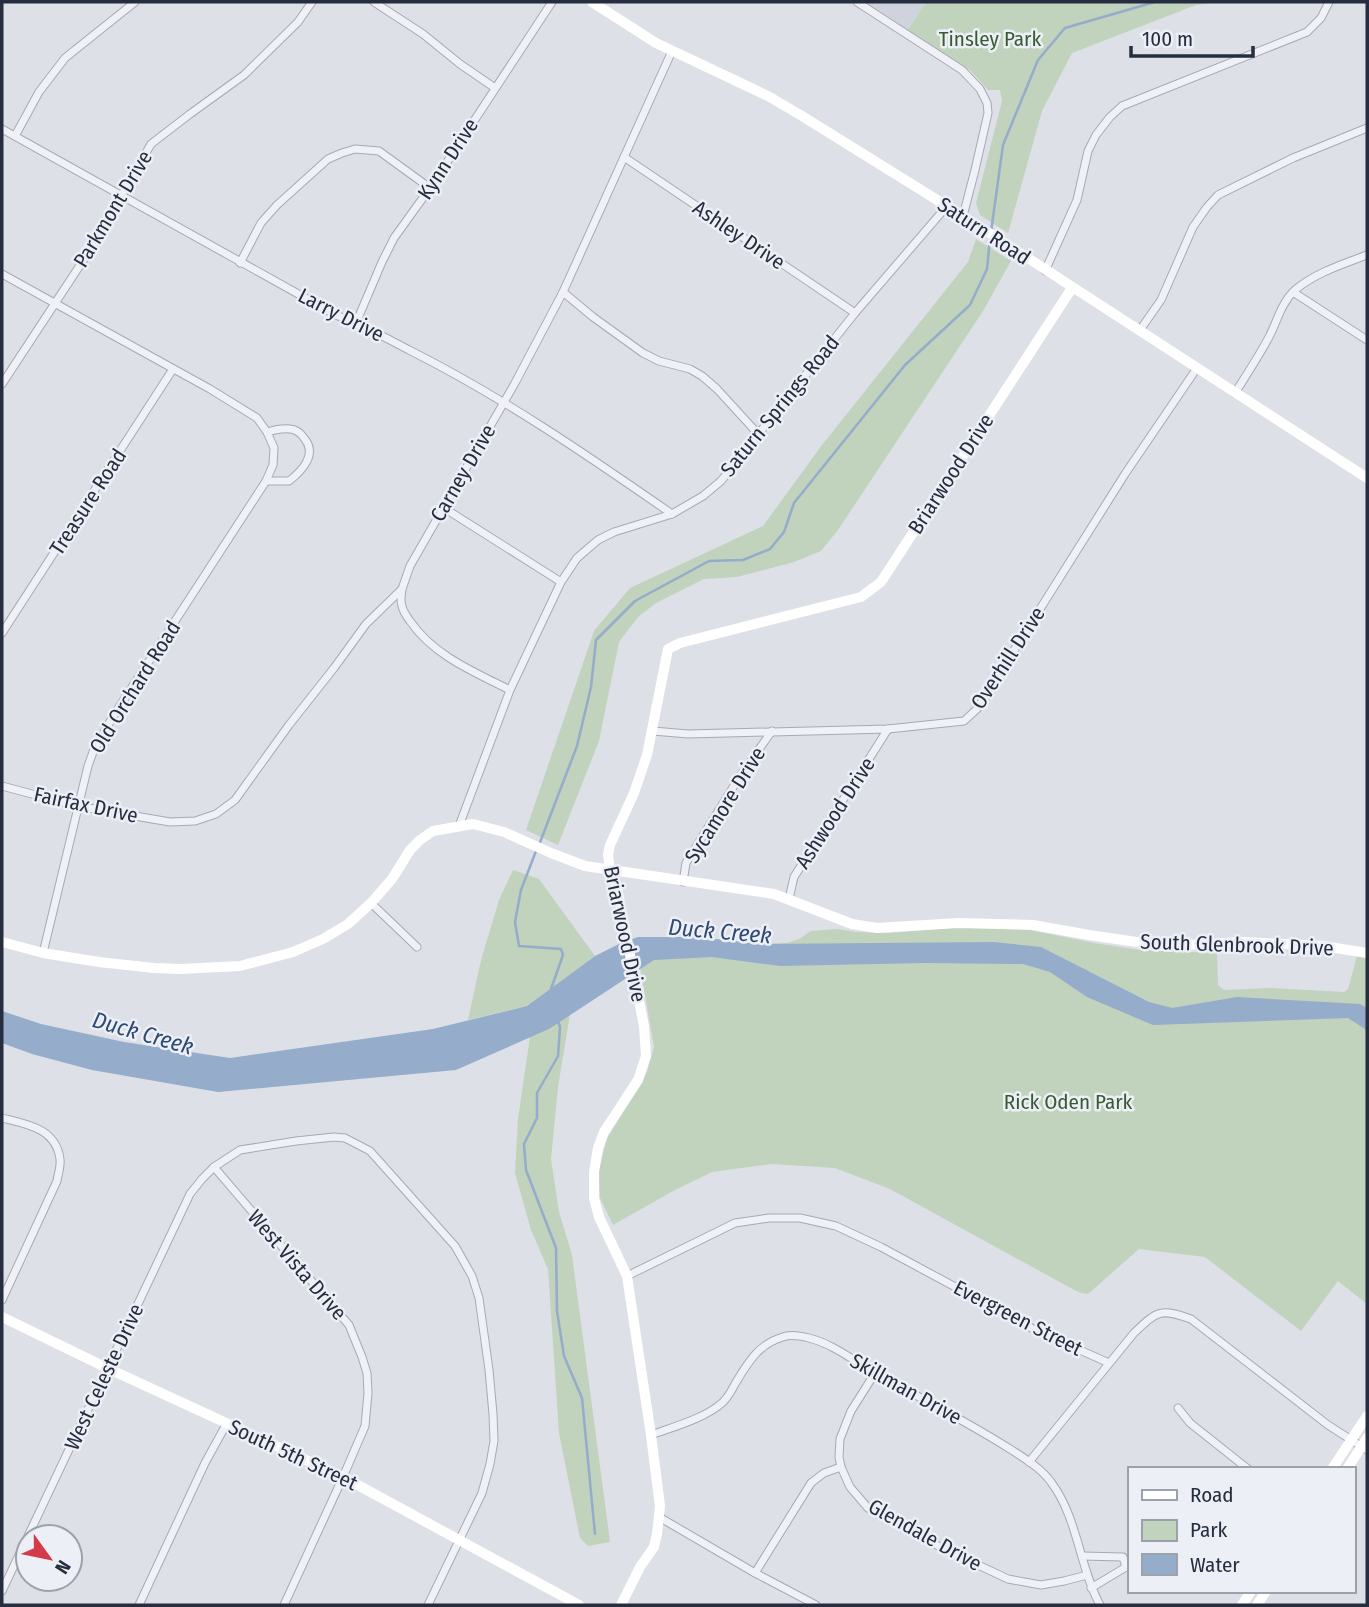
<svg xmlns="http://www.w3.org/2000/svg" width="1369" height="1607" viewBox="0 0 1369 1607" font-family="'Fira Sans Condensed',sans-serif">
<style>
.built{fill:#ced3dd}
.green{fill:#c1d2bd}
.water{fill:#95acca}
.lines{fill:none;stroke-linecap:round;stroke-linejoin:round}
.stream{stroke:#95acca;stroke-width:2.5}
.street-casing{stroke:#a6aab5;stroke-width:9}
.street{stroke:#eff1f6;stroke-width:7}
.secondary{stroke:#fff;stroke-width:10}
.labels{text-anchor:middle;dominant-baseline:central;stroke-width:5;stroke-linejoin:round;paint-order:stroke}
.park-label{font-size:21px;fill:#385b32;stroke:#eceff5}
.street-label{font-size:21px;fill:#252d3f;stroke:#eceff5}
.water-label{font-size:23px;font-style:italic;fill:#2e4a74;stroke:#eceff5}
</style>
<rect width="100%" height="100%" fill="#dde0e7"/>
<!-- built -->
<path class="built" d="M 866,2 L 926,2 L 908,30 Z"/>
<!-- green -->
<g class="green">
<path d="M 926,2 L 1214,2 L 1196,5 L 1072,53 L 1042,111 L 1008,233 L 980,215 L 976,203 L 1002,101 L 1000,90 L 988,90 L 971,71 L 908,30 Z"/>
<path d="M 976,239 L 1011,261 L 983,311 L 838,530 L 821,551 L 794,562 L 737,577 L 704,579 L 656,603 L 638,617 L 619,642 L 599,741 L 558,845 L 526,830 L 594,631 L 630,588 L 763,526 L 822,445 L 968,262 Z"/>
<path d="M 513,870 L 539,879 L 595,956 L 527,1006 L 468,1020 L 481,960 L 499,900 Z"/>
<path d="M 964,927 L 1025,929 L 1094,943 L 1140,950 L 1217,953 L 1218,985 L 1224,990 L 1270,988 L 1344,992 L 1348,989 L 1357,956 L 1367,958 L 1367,1304 L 1338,1281 L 1301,1331 L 1205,1257 L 1139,1249 L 1088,1294 L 1078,1292 L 890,1189 L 835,1168 L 772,1164 L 712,1172 L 673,1191 L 613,1225 L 600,1198 L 599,1170 L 607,1139 L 647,1072 L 654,1047 L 635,938 L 698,937 L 759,944 L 787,943 L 799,939 L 811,931 L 837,929 L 856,932 L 888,933 Z"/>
<path d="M 570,1014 L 558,1087 L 551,1159 L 559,1212 L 572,1255 L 610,1542 L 588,1546 L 580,1538 L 559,1433 L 548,1269 L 531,1230 L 515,1173 L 518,1119 L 530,1037 L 549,1029 Z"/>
</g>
<!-- water -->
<path class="water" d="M 638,937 L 698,937 L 759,944 L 993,942 L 1041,947 L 1149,1002 L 1172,1008 L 1237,997 L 1360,1004 L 1367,1008 L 1367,1033 L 1365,1029 L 1348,1018 L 1153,1025 L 1087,997 L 1050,972 L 1023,964 L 924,963 L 780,966 L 712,957 L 654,960 L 549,1029 L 456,1070 L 218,1092 L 92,1070 L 32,1054 L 2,1043 L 2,1011 L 41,1024 L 124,1042 L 230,1058 L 433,1029 L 527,1006 L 595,956 L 621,943 Z"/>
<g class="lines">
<!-- stream -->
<g class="stream">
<path d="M 991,232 L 1003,145 L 1038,60 L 1065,28 L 1155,2"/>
<path d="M 539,845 L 577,746 L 591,687 L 596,640 L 635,601 L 709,561 L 743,560 L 770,549 L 784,532 L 794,503 L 905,365 L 970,305 L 987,269 L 990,238"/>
<path d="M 536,851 L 521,890 L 515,922 L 519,946 L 561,949 L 563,955 L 551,989"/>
<path d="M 558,1021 L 560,1027 L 558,1056 L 537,1093 L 537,1118 L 524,1144 L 526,1170 L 556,1248 L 557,1311 L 564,1356 L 582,1398 L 595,1534"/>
</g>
<!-- street casing -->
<g class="street-casing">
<g id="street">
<path d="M 374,2 L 423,34 L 460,64 L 495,88"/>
<path d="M 857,2 L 962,70 L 980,89 L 987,103 L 988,113 L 975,170 L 963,216"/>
<path d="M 2,129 L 336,315 C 361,325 385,337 409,350 C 501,396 587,455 672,514"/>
<path d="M 15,136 L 39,92 L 65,58 L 135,2"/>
<path d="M 624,157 L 855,313"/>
<path d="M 240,263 L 261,223 L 277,205 L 328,159 L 342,153 L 355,149 L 379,151 L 430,188"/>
<path d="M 1045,271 L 1077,200 L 1088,151 L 1096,135 L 1110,117 L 1122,106 L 1307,32 L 1321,18 L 1329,2"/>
<path d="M 2,274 L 210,389 L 257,418 L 267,432 L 274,448 L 273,465 L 266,481 L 112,718 L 93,752 L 88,766 L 43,953"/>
<path d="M 563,292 L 593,317 L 643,353 L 659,361 L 690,369 L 702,376 L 717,389 L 759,435"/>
<path d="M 1293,292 L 1367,340"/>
<path d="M 356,323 L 382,262 L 394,238 L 430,188 L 552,2"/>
<path d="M 1140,330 L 1161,300 L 1193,227 L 1207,207 L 1218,195 L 1293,158 L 1367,128"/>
<path d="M 2,384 L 92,247 L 151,144 L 190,114 L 244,75 L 298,22 L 312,2"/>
<path d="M 1235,393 C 1247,374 1259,356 1269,337 C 1277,322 1281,303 1295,290 C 1315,273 1343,264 1367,255"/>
<path d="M 266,481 L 289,481 C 302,471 318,454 304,438 C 301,433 295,429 290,429 C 282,428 274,430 267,432"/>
<path d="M 444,508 L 561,582"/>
<path d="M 402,589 C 401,595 400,601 402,606 C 403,611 407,617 410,621 C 433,655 474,672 510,690"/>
<path d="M 2,633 L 173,369"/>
<path d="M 653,731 L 688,734 L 888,729 L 964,721 L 977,709 L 1125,474 L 1197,368"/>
<path d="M 2,786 L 77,806 L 170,822 L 195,821 L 216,814 L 235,800 L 289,725 L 334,668 L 366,624 L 402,589 L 410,566 L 515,383 L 563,292 L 672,51"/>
<path d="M 459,826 L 510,690 L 561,582 L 577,558 L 598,540 L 614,532 L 672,514 L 703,496 L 721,481 L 855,313 L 947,206"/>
<path d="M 683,882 L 686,863 L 740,776 L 772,731"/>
<path d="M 789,899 L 794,877 L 888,729"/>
<path d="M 371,903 L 417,947"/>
<path d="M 2,1118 C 26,1124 56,1128 60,1159 C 61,1166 58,1174 57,1181 L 2,1300"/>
<path d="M 214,1167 L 349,1325 L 362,1357 L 367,1373 L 368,1393 L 365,1426 L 343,1477 L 284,1605"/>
<path d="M 627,1276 L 735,1223 L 769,1218 L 800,1218 L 836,1226 L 881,1247 L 1037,1331 L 1109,1363"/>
<path d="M 875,1373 L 851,1411 L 840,1439 L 839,1457 L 841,1467 L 850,1487 L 868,1508 L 942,1548 L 1008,1579 L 1041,1585 L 1064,1581 L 1087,1575"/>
<path d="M 1178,1408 L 1190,1423 L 1248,1469"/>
<path d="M 651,1435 C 673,1427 706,1418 723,1402 C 728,1397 732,1390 735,1384 C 747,1364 758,1344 783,1337 C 790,1334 801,1336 809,1338 C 833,1344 854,1361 875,1373 C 920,1398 966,1421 1010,1449 C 1024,1458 1041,1468 1051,1482 C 1078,1518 1079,1566 1100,1605"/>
<path d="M 1029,1462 L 1134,1333 C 1157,1311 1160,1308 1191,1319 L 1328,1425 L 1367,1450"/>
<path d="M 659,1517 L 755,1573 L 816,1605"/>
<path d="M 1082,1556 L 1123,1557 L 1126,1567 L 1091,1588"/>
<path d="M 755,1573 L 811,1483 L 824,1473 L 841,1467"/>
<path d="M 2,1591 L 190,1194 L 202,1179 L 214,1167 L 240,1150 L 296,1141 L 334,1137 L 345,1138 L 370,1151 L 455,1246 L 472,1276 L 479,1298 L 489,1370 L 493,1414 L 494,1441 L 490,1464 L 482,1493 L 428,1605"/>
<path d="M 139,1605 L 205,1463 L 227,1423"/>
</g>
</g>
<!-- street -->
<use href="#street" class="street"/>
<!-- secondary -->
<g class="secondary">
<path d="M 592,2 L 656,43 L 768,96 L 802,116 L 963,216 L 1367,478"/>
<path d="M 2,942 L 43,953 L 99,962 L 154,968 L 180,969 L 240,966 L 293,952 L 323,939 L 348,924 L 371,903 L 392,879 L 410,850 L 420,840 L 433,831 L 473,824 L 504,832 L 551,853 L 585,866 L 774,894 L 852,924 L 877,928 L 958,923 L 1033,925 L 1089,935 L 1164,946 L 1243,942 L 1323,946 L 1367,953"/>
<path d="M 2,1317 L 107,1368 L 343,1477 L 579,1605"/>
<path d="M 1332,1469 L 1367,1416"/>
<path d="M 1347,1469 L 1367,1438"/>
<path d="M 621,1605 L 640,1567 L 654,1547 L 657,1534 L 660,1506 L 651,1435 L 627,1276 L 599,1217 L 594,1198 L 594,1172 L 598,1148 L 604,1132 L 638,1080 L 646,1056 L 644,1026 L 617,888 L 610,871 L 608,855 L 610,845 L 634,793 L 647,755 L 668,649 L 680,643 L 861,597 L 881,582 L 1072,288"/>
<path d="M 1242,1605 L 1251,1591"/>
<path d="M 1257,1605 L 1266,1591"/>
</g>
</g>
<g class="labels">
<!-- park labels -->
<g class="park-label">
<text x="990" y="39">Tinsley Park</text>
<text x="1068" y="1102">Rick Oden Park</text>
</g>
<!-- street labels -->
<g class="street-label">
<text transform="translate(448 159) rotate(-57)">Kynn Drive</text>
<text transform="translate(113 209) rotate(-59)">Parkmont Drive</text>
<text transform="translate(984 231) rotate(33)">Saturn Road</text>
<text transform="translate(739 235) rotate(34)">Ashley Drive</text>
<text transform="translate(341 315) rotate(27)">Larry Drive</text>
<text transform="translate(780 406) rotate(-51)">Saturn Springs Road</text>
<text transform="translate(463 473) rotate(-60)">Carney Drive</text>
<text transform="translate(951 474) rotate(-57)">Briarwood Drive</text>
<text transform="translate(88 502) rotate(-57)">Treasure Road</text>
<text transform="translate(1008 658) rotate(-57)">Overhill Drive</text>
<text transform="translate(135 687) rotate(-58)">Old Orchard Road</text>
<text transform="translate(86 805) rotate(12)">Fairfax Drive</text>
<text transform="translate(725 805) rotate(-58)">Sycamore Drive</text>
<text transform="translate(835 813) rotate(-57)">Ashwood Drive</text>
<text transform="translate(625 934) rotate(78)">Briarwood Drive</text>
<text transform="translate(1237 945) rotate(2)">South Glenbrook Drive</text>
<text transform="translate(297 1265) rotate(49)">West Vista Drive</text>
<text transform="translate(1018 1318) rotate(27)">Evergreen Street</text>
<text transform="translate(104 1377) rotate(-65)">West Celeste Drive</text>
<text transform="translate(906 1389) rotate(29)">Skillman Drive</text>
<text transform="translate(293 1455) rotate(25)">South 5th Street</text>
<text transform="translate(925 1535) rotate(29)">Glendale Drive</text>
</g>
<!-- water labels -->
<g class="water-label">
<text transform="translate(720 931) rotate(5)">Duck Creek</text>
<text transform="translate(143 1033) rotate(16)">Duck Creek</text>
</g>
</g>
<!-- border -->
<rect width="1369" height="1607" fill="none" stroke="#252d3f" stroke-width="7"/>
<!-- legend -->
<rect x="1128" y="1467" width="228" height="126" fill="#eceff5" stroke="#9ca1ac" stroke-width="2"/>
<rect x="1142" y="1490" width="35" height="10" fill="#ffffff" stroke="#9ca1ac" stroke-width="2"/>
<text x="1190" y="1502" font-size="21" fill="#252d3f">Road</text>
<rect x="1142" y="1520" width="35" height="21" fill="#c1d2bd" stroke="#9ca1ac" stroke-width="2"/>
<text x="1190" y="1537" font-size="21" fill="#252d3f">Park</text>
<rect x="1142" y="1554" width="35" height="21" fill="#95acca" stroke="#9ca1ac" stroke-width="2"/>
<text x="1190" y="1572" font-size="21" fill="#252d3f">Water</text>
<!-- north arrow -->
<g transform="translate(49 1558) rotate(123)"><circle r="33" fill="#eceff5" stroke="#9ca1ac" stroke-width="2"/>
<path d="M0-5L12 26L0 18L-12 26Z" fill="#d43a49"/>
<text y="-10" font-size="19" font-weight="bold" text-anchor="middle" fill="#252d3f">N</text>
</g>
<!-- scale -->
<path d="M1131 46v10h122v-10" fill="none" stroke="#252d3f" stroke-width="3.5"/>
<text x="1142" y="46" font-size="21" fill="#252d3f" stroke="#eceff5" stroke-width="5" paint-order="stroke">100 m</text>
</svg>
